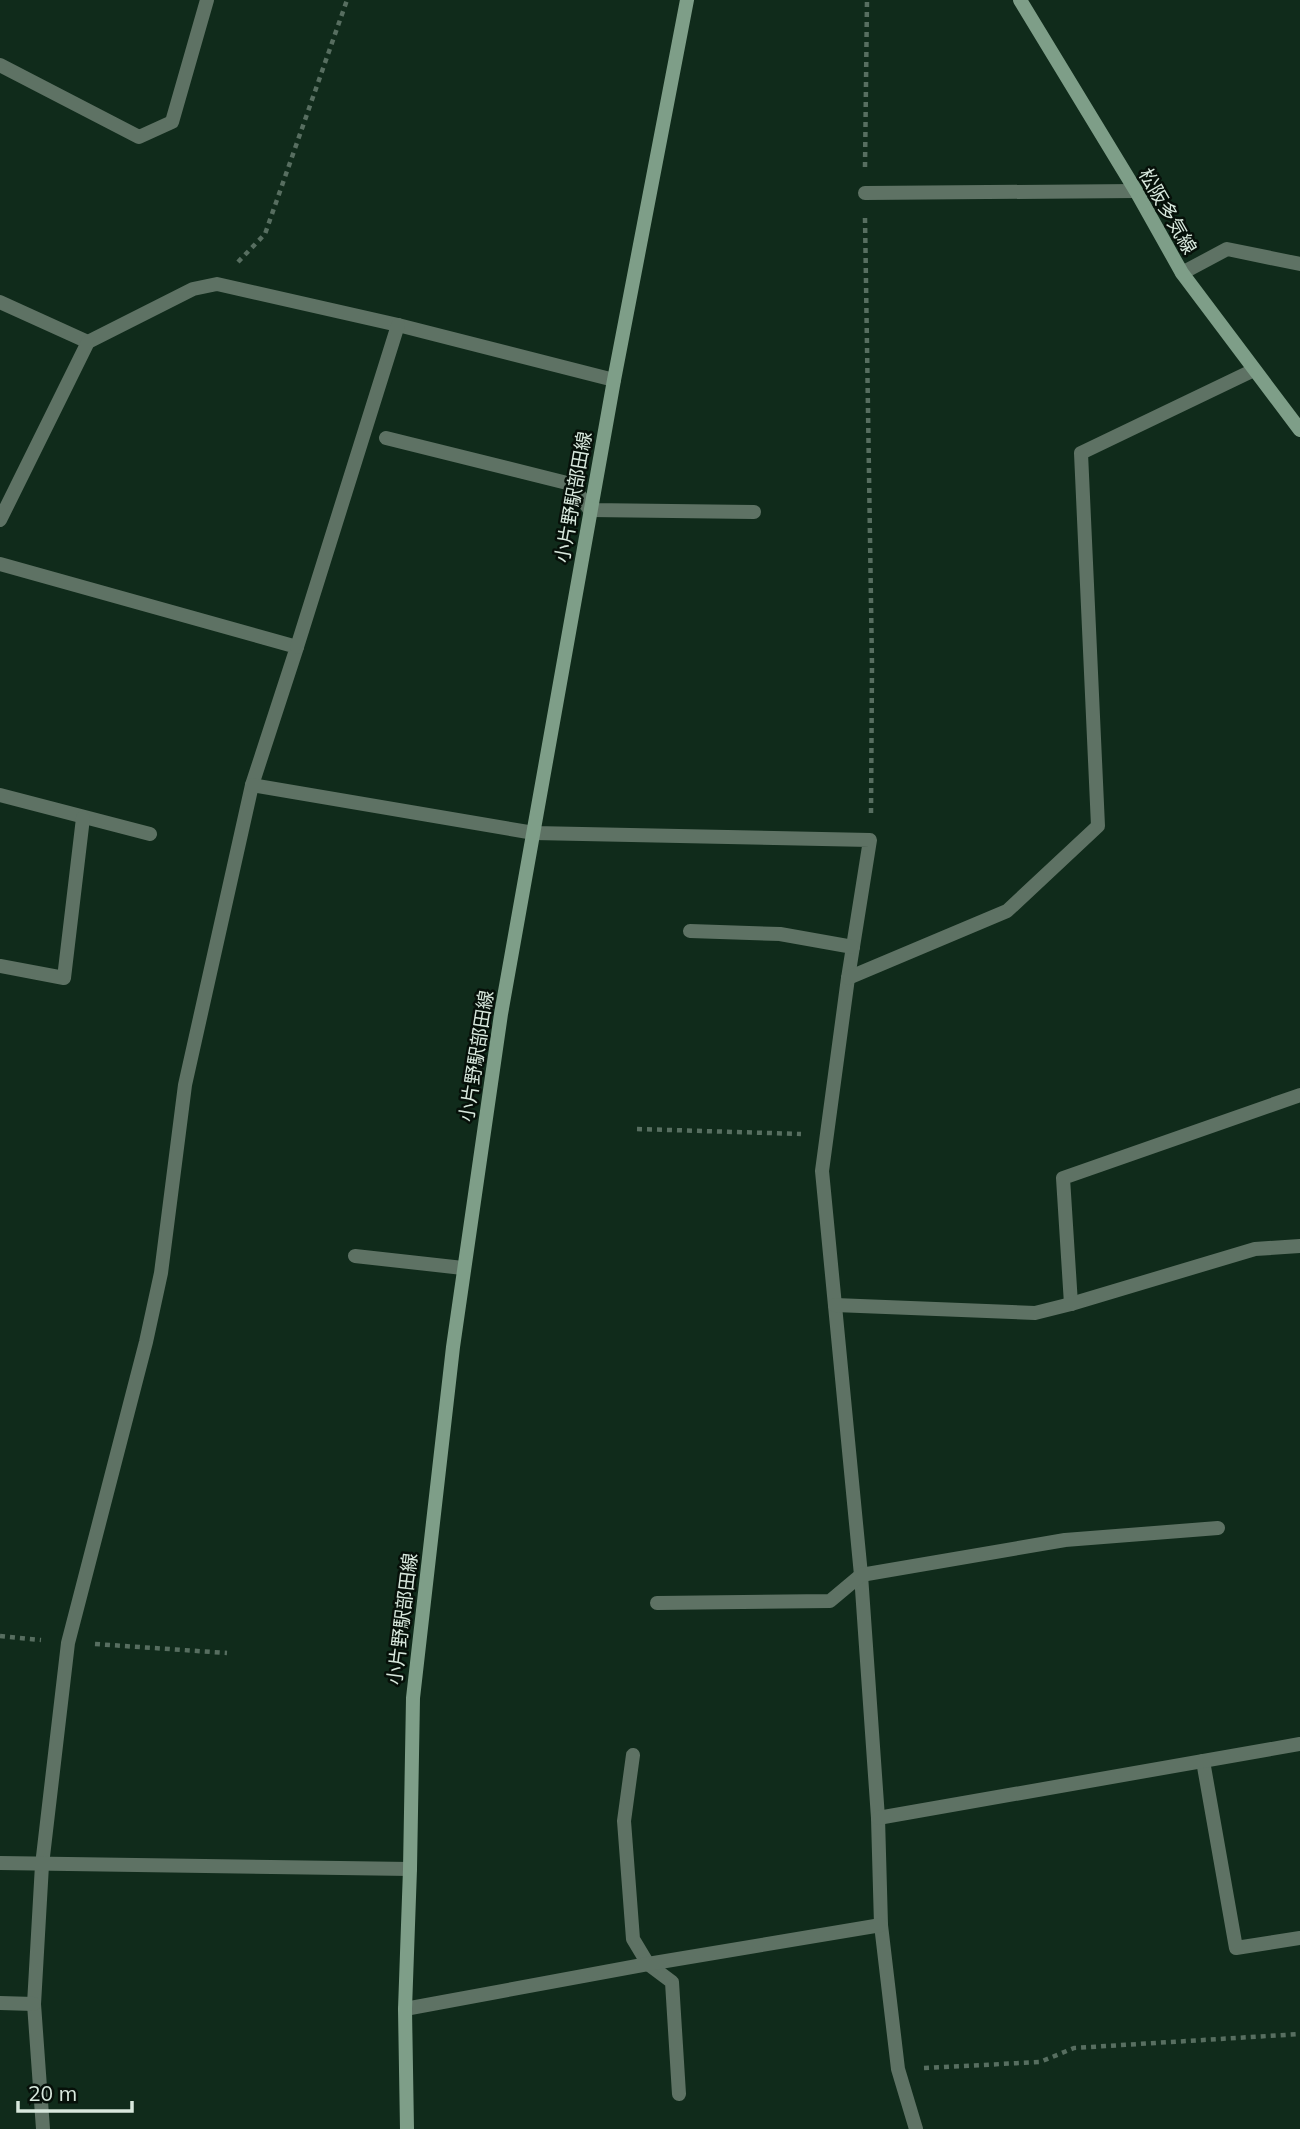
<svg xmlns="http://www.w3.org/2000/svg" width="1300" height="2129" viewBox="0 0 1300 2129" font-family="Mulish,'Noto Sans JP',sans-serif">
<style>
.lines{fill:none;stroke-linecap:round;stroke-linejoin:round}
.path{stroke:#576e60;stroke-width:4.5;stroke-dasharray:5 5;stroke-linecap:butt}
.street{stroke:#5e7264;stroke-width:14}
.secondary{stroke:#7e9e88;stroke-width:14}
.labels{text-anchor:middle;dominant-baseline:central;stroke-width:5;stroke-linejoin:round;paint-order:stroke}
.street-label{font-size:19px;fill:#d8e8dd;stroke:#061009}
</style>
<rect width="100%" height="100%" fill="#102b1b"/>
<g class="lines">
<!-- path -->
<g class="path">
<path d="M 865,167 L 867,0"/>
<path d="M 865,218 L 872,665 L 871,815"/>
<path d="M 238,262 L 265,234 L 347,0"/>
<path d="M 637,1129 L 801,1134"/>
<path d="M 0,1636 L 41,1640"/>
<path d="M 95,1644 L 227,1653"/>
<path d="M 924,2068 L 1040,2062 L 1074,2048 L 1300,2034"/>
</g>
<!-- street -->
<g class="street">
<path d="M 0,65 L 139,137 L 172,122 L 207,0"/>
<path d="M 865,193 L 1136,191"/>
<path d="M 1182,273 L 1227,249 L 1300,264"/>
<path d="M 0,302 L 88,342"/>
<path d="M 386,438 L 571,484 L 590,510 L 754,512"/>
<path d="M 0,520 L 88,342 L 193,289 L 217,284 L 398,325 L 614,380"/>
<path d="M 0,564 L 297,647 L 252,785 L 185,1085 L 161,1273 L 146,1342 L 68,1643 L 42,1865 L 34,2004 L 43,2129"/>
<path d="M 297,647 L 398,325"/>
<path d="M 252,785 L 534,833 L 870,840 L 848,978 L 822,1171 L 861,1575 L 878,1818 L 881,1925 L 898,2069 L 916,2129"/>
<path d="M 0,795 L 150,834"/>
<path d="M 690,931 L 780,934 L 853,947"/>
<path d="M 0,966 L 64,978 L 83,818"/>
<path d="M 848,978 L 1007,911 L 1098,826 L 1081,453 L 1254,370"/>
<path d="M 355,1256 L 463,1268"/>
<path d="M 1071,1304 L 1063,1178 L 1300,1095"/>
<path d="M 835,1305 L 1035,1313 L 1071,1304 L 1255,1249 L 1300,1246"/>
<path d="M 657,1603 L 830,1601 L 861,1575 L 1065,1540 L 1218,1528"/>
<path d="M 633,1755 L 624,1821 L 633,1939 L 648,1964 L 672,1982 L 679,2094"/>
<path d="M 1203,1761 L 1236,1948 L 1300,1938"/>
<path d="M 878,1818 L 1300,1744"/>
<path d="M 0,1863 L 410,1869"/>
<path d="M 0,2003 L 34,2004"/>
<path d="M 405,2009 L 648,1964 L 881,1925"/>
</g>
<!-- secondary -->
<g class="secondary">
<path d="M 1020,0 L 1136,191 L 1182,273 L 1300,430"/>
<path d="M 407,2129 L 405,2009 L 410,1869 L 413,1698 L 453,1347 L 501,1014 L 614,380 L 687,0"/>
</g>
</g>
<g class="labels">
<!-- street labels -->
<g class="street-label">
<text transform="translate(1168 211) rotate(60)">松阪多気線</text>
<text transform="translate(573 497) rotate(-80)">小片野駅部田線</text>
<text transform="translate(476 1056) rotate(-81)">小片野駅部田線</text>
<text transform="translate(402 1619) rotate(-83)">小片野駅部田線</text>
</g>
</g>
<!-- scale -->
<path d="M18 2101v10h114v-10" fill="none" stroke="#d8e8dd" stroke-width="3.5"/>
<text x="28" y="2101" font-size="21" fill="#d8e8dd" stroke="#061009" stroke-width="5" paint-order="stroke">20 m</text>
</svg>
